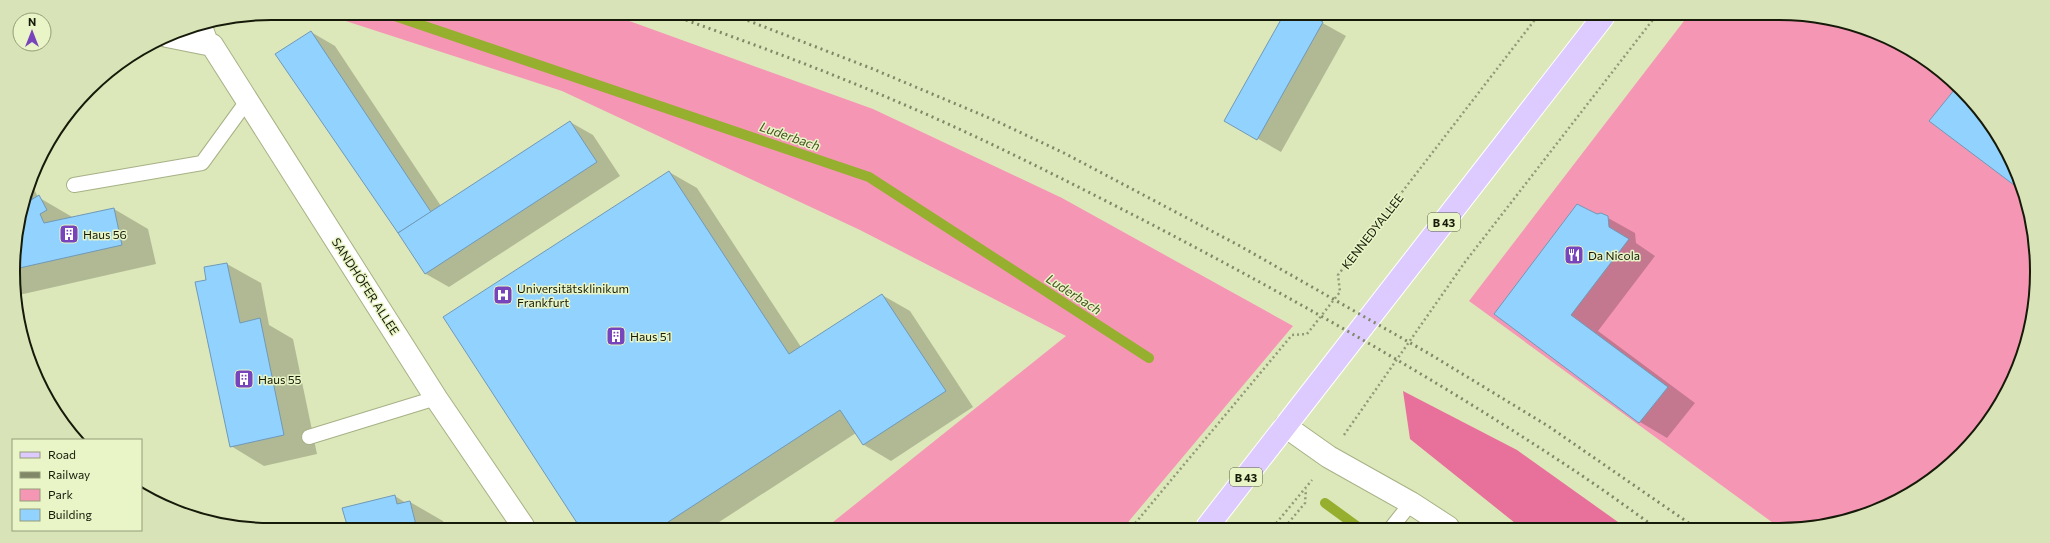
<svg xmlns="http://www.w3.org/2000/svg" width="2050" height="543" viewBox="0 0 2050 543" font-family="Commissioner,sans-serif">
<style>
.green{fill:#f696b5}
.forest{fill:#e7719a}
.shadow{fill:#0003}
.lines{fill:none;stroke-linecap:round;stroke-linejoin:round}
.stream{stroke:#96af2e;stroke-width:10}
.building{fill:#92d2ff;stroke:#7099b6}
.service-casing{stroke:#a6b185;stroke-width:16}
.minor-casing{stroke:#a6b185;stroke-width:24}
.primary-casing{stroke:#fff;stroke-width:24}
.path{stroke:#919a77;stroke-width:2.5;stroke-dasharray:2 3;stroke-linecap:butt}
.service{stroke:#fff;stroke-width:14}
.minor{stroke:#fff;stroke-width:22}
.primary{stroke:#ddcafe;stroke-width:22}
.rail{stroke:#808868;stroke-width:3;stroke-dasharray:2 4;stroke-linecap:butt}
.labels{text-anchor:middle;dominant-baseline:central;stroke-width:3;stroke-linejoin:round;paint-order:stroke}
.shield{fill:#e9f5c6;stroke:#555c42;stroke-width:1}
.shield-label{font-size:11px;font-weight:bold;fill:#161a09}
.street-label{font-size:12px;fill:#161a09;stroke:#e9f5c6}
.poi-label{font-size:12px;fill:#161a09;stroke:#e9f5c6;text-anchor:start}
.water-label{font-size:13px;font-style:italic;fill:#485322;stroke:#e9f5c6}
.rim{fill:none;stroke:#161a09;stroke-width:2}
</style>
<rect width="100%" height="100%" fill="#dce8ba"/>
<!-- green -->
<g class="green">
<path d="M 321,13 L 610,14 L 873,109 L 1062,198 L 1293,326 L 1124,527 L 828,526 L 1066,336 L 860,230 L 562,91 Z"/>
<path d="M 1687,17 L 1829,18 L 1922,56 L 1993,128 L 2032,221 L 2032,322 L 2010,386 L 1961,454 L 1893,503 L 1812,528 L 1780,528 L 1469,301 Z"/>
</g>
<!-- forest -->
<path class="forest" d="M 1403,391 L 1517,450 L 1625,527 L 1520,527 L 1410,439 Z"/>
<!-- shadow -->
<g class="shadow">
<path d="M 1310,16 L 1346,36 L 1281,152 L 1225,120 Z"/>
<path d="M 311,32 L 335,46 L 441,206 L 570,122 L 593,135 L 620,176 L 449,287 L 426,274 L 277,55 Z"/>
<path d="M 1955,90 L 1993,128 L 2018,186 L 1930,121 Z"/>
<path d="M 669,172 L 697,188 L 801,347 L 882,295 L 910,311 L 973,407 L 891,461 L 864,445 L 856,433 L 713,526 L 580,526 Z"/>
<path d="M 32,185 L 38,197 L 74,218 L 114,209 L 148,229 L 156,264 L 19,295 L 14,254 Z"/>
<path d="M 1601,214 L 1635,233 L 1636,243 L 1655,256 L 1598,331 L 1695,403 L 1667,438 L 1640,422 L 1496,314 L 1597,215 Z"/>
<path d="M 227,264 L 261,283 L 269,325 L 293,339 L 317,454 L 264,466 L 231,446 L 208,280 Z"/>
<path d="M 395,496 L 406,503 L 410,502 L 443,521 L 444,525 L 348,525 L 344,509 Z"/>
</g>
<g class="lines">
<!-- stream -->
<g class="stream">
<path d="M 386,13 L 869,177 L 1149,358"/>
<path d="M 1325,503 L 1358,527"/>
</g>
</g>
<!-- building -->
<g class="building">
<path d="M 1283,16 L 1312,16 L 1323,22 L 1257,140 L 1224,121 Z"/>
<path d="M 311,31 L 431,212 L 398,233 L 275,54 Z"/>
<path d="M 1955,89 L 1993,128 L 2018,188 L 1929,121 Z"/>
<path d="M 570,121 L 597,162 L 425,274 L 398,233 Z"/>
<path d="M 669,171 L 789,354 L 882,294 L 946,391 L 863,445 L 840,410 L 662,526 L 579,526 L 443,317 Z"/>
<path d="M 30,193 L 33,199 L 28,202 Z"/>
<path d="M 39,195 L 47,210 L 40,214 L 44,223 L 114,208 L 122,245 L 15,269 L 14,254 L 28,202 Z"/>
<path d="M 1577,204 L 1597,214 L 1601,213 L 1608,216 L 1609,227 L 1629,239 L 1571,315 L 1668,387 L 1639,423 L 1494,314 Z"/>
<path d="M 227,263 L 240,323 L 260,318 L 284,435 L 230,447 L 195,282 L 206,280 L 204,267 Z"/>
<path d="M 395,495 L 397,504 L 410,501 L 416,525 L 347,525 L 342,508 Z"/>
</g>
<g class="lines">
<!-- service casing -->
<g class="service-casing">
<g id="service">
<path d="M 205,26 L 212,45"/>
<path d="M 74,185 L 202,163 L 247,101"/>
<path d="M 309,437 L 436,398"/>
<path d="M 1392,527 L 1411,503"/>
</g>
</g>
<!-- minor casing -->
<g class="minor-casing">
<g id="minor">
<path d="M 167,36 L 212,45 L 436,398 L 523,526"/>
<path d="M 1285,426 L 1329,457 L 1411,503 L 1448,527"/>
</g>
</g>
<!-- primary casing -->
<g class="primary-casing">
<path id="primary" d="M 1207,527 L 1603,17"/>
</g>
<!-- path -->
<g class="path">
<path d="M 1344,435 L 1465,262 L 1655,17"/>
<path d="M 1132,527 L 1292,335 L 1307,334 L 1340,292 L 1338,275 L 1537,17"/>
<path d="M 1273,527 L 1312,480"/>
<path d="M 1285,527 L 1305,503 L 1306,489"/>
</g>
<!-- service -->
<use href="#service" class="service"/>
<!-- minor -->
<use href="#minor" class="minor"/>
<!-- primary -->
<use href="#primary" class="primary"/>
<!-- rail -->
<g class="rail">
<path d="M 669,14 C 748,42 827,71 905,105 C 987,140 1067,181 1147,222 C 1291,297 1433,377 1569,467 C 1598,486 1627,507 1656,528"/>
<path d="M 731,14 L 873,69 L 994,120 L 1064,153 L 1240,246 L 1428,353 L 1548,426 L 1696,528"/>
</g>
</g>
<!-- icons -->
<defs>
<g id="building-square" transform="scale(1)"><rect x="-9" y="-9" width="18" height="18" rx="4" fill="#7844bb" stroke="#e9f5c6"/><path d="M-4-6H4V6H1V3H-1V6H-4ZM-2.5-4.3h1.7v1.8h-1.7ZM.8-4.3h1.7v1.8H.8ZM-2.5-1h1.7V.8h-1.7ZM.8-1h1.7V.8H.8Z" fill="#fff"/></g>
<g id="restaurant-square" transform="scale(1)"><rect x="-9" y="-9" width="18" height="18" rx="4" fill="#7844bb" stroke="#e9f5c6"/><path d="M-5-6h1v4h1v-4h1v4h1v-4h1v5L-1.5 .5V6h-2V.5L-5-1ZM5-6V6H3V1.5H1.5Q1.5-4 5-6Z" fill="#fff"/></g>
<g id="hospital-square" transform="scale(1)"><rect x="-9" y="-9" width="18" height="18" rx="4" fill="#7844bb" stroke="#e9f5c6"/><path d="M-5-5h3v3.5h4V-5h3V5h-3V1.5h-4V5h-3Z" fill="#fff"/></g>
</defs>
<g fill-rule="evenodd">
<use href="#building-square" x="69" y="234"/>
<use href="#restaurant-square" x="1574" y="255"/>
<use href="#hospital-square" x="503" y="295"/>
<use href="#building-square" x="616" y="336"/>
<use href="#building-square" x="244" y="379"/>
</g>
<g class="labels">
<!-- shield labels -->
<g class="shield">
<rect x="1428" y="213" width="32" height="18" rx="3"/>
<rect x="1230" y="468" width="32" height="18" rx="3"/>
</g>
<g class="shield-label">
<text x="1444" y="222">B 43</text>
<text x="1246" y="477">B 43</text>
</g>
<!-- street labels -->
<g class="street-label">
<text transform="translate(1372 231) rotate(-52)">KENNEDYALLEE</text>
<text transform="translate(366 286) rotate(57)">SANDHÖFER ALLEE</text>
</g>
<!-- poi labels -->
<g class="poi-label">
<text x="83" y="234">Haus 56</text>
<text x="1588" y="255">Da Nicola</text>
<text x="517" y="288">Universitätsklinikum<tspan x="517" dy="14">Frankfurt</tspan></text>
<text x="630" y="336">Haus 51</text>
<text x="258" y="379">Haus 55</text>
</g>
<!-- water labels -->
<g class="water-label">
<text transform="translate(790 136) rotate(19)">Luderbach</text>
<text transform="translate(1074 294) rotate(33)">Luderbach</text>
</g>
</g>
<!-- crop -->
<path d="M0 0H2050V543H0ZM271 20H1779A251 251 0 0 1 2030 271V272A251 251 0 0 1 1779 523H271A251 251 0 0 1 20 272V271A251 251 0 0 1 271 20Z" fill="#d8e3b7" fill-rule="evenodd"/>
<path class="rim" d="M271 20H1779A251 251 0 0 1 2030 271V272A251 251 0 0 1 1779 523H271A251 251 0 0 1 20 272V271A251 251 0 0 1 271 20Z"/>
<!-- legend -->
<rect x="12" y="439" width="130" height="92" fill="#e9f5c6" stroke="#959d7a"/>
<rect x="20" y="452" width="20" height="6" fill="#ddcafe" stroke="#959d7a"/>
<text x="48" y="459" font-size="12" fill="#161a09">Road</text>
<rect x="20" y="472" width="20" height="6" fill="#808868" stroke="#959d7a"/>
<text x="48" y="479" font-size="12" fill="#161a09">Railway</text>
<rect x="20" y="489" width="20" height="12" fill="#f696b5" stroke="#959d7a"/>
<text x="48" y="499" font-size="12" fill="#161a09">Park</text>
<rect x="20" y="509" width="20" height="12" fill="#92d2ff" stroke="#959d7a"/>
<text x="48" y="519" font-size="12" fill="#161a09">Building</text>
<!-- north arrow -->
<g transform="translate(32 32)"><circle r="19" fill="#e9f5c6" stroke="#959d7a"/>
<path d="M0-3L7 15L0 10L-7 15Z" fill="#7844bb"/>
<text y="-6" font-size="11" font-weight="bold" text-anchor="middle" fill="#161a09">N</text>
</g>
</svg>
